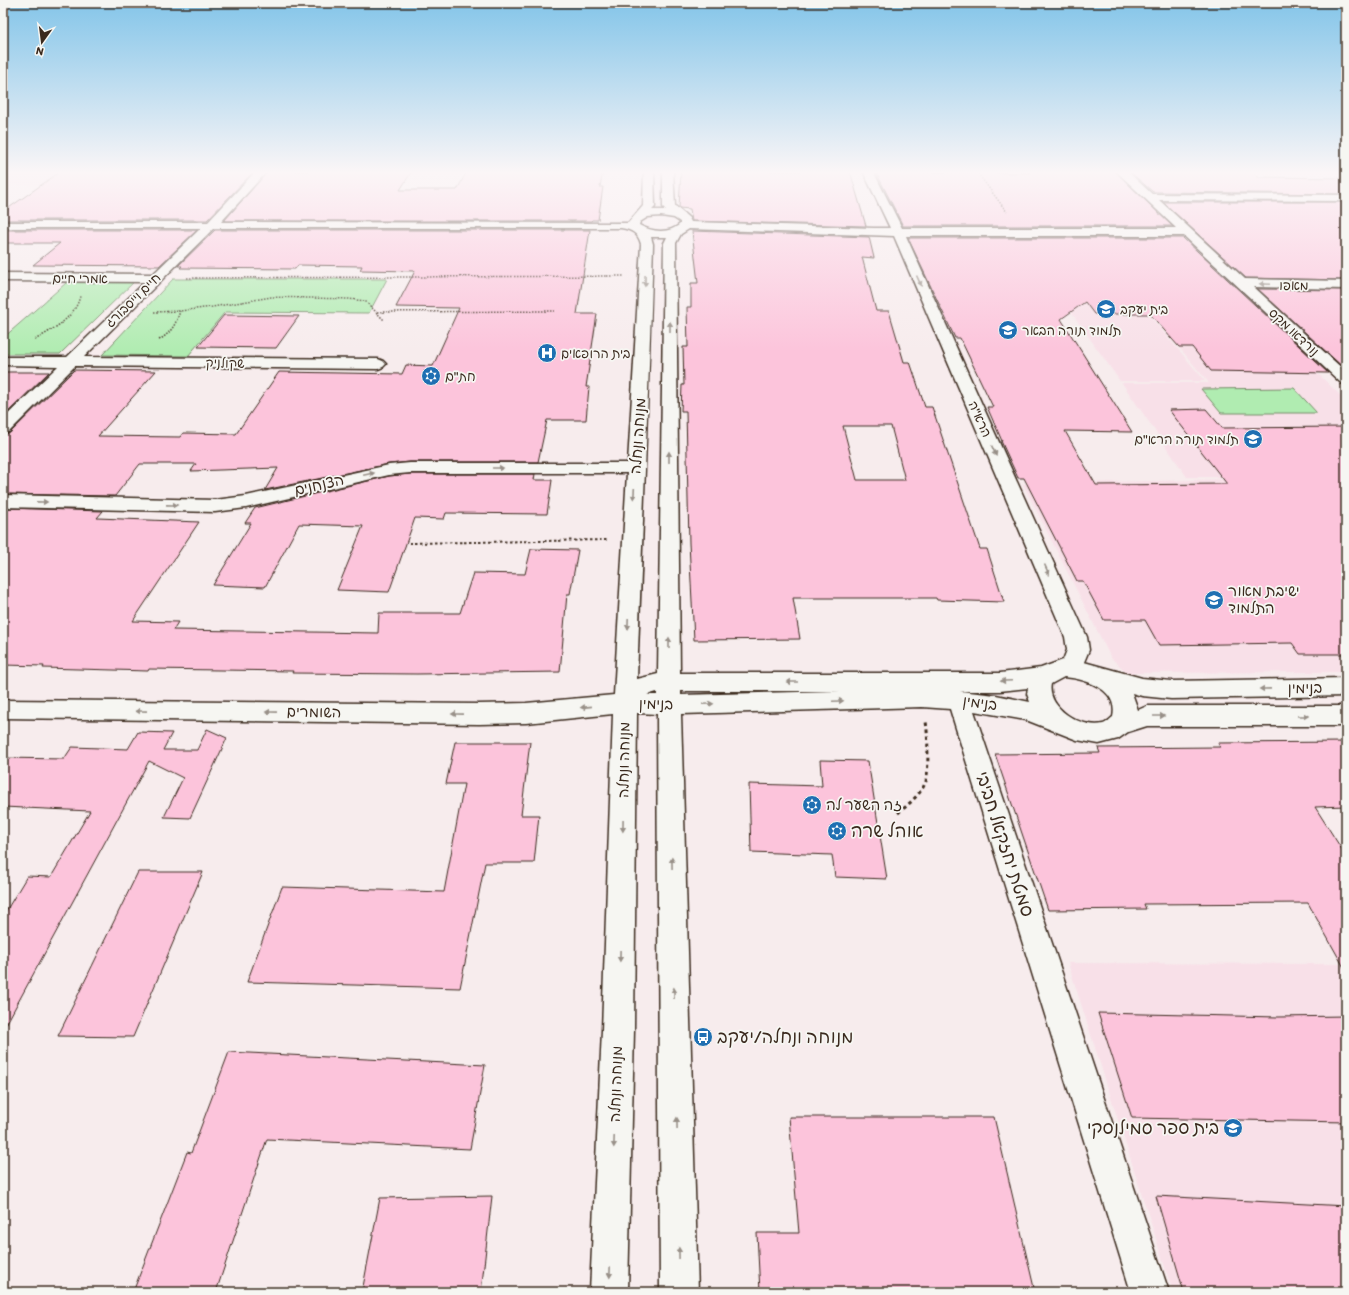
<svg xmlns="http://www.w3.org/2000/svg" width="1349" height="1295" viewBox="0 0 1349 1295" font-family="Itim,'Playpen Sans Hebrew',sans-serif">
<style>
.built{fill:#f8e0e8}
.green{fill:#b0ecb1;stroke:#768b68}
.building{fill:#fcc4db;stroke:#3b2a1e;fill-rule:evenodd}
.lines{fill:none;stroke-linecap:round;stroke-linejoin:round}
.minor-casing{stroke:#3b2a1e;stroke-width:3}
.path-far2{stroke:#3b2a1e;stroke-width:1.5;stroke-dasharray:1.5 1.5;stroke-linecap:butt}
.path-far1{stroke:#3b2a1e;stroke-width:2;stroke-dasharray:2.5 2.5;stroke-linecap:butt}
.path{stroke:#3b2a1e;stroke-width:3;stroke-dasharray:3.5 3.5;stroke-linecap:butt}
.minor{fill:#f6f6f2;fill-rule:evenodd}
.oneway{fill:#989088}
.labels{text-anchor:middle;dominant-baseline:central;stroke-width:3.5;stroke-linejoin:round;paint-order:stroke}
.far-street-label{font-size:13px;fill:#3b2a1e;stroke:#f6f6f2}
.far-poi-label{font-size:13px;fill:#3b2a1e;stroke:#f6f6f2;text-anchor:start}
.street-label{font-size:15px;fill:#3b2a1e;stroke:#f6f6f2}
.poi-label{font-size:15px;fill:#3b2a1e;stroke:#f6f6f2;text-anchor:start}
.near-poi-label{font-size:18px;fill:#3b2a1e;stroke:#f6f6f2;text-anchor:start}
.near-street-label{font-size:18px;fill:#3b2a1e;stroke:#f6f6f2}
</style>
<rect width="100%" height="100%" fill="#f7eced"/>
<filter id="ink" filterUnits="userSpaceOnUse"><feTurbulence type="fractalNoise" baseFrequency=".025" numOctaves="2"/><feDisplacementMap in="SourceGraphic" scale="8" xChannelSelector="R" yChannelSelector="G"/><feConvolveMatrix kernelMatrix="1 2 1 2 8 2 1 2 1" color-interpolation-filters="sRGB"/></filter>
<g filter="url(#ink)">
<!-- built -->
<g class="built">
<path d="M 3,171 L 165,171 L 149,185 L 3,185 Z"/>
<path d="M 1017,236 L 1082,236 L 1205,381 L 1120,381 Z"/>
<path d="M 1162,327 L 1270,327 L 1346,401 L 1346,477 L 1187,477 L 1122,383 L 1209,383 Z"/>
<path d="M 1291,478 L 1346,543 L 1346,672 L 1128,673 L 1111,658 L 1023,484 Z"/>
<path d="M 1068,963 L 1346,964 L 1346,1292 L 1173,1292 Z"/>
</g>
<!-- green -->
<g class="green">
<path d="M 74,276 L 139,277 L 60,354 L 3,354 L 3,338 Z"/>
<path d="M 173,279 L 387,279 L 369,313 L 225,312 L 188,356 L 102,355 Z"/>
<path d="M 1294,388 L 1317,413 L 1221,413 L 1201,389 Z"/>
</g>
<!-- building -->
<g class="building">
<path d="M 61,171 L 254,171 L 207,220 L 3,220 L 3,212 Z"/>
<path d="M 268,171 L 412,171 L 400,190 L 457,190 L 467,171 L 603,171 L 600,187 L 603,187 L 598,220 L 592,220 L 591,221 L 224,221 Z"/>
<path d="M 681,171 L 850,171 L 866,226 L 692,221 L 690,209 L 679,208 Z"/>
<path d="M 1029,171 L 1115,171 L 1172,226 L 903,226 L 876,172 L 1030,173 Z"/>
<path d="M 1129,171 L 1250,171 L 1258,177 L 1346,178 L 1346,194 L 1153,192 Z"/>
<path d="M 1163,202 L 1346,202 L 1346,280 L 1246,278 Z"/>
<path d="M 3,230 L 197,230 L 159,266 L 33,265 L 60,243 L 3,243 Z"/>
<path d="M 215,230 L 590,230 L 577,314 L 597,314 L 586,387 L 589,387 L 586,420 L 547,420 L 538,462 L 410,462 L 389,464 L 265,490 L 278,468 L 191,471 L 196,464 L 140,464 L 115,496 L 3,494 L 3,434 L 10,433 L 74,370 L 156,371 L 98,436 L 180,437 L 183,433 L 236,434 L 279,372 L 402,374 L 406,365 L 433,366 L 459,308 L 396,307 L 415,271 L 360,270 L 362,266 L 298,265 L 295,269 L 180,268 L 182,266 L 178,266 Z"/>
<path d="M 692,231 L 869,237 L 874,258 L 862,257 L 876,311 L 889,311 L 904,362 L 910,362 L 925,407 L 932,407 L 980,549 L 987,549 L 1004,602 L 937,600 L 936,598 L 793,598 L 800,639 L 694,640 L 689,543 L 686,411 L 681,411 L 682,385 L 684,385 L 683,347 L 688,347 L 687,307 L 691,307 L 691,283 L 698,283 ZM 843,426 L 891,426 L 905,480 L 857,480 Z"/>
<path d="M 908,238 L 1183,238 L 1328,373 L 1211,371 L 1192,347 L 1179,347 L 1150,314 L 1094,314 L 1085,302 L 1061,319 L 1132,432 L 1065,431 L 1096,485 L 1227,484 L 1169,410 L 1206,409 L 1222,428 L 1346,427 L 1346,654 L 1300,654 L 1292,643 L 1159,645 L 1145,620 L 1104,620 L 1083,581 L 1077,581 L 1024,478 L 1018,478 L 1001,441 L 1002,441 L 987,407 L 993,407 L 960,338 L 955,338 Z"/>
<path d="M 1258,289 L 1346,290 L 1346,370 Z"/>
<path d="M 224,315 L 299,316 L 276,348 L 198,347 Z"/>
<path d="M 3,372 L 49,372 L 3,417 Z"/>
<path d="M 410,474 L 535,474 L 534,480 L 552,480 L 547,514 L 446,513 L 444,519 L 415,518 L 389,592 L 337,590 L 363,526 L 299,524 L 265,587 L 213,585 L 251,523 L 245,523 L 255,508 L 389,476 Z"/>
<path d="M 3,508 L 103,511 L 97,518 L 199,522 L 133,621 L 178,622 L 173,630 L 378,633 L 379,613 L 460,613 L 473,573 L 525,574 L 531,549 L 578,550 L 570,594 L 567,594 L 560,672 L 417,674 L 292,673 L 293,671 L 149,669 L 148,671 L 43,668 L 44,666 L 3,665 Z"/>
<path d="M 207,729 L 227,738 L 190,818 L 164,817 L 183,778 L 149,761 L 3,1030 L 3,916 L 27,876 L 51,877 L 90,811 L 3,807 L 3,758 L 64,759 L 72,747 L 128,749 L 138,732 L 172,733 L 163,750 L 197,750 Z"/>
<path d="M 455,742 L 530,742 L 521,815 L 539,815 L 534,863 L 485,863 L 460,988 L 247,982 L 282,887 L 444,892 L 464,784 L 446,784 Z"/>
<path d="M 1346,742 L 1346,806 L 1315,807 L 1346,856 L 1346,971 L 1308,903 L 1144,904 L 1146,909 L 1048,910 L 995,754 L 1100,753 L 1098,748 L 1220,747 L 1218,743 Z"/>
<path d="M 820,760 L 868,761 L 887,879 L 835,877 L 832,855 L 751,852 L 749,784 L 822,786 Z"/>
<path d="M 138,872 L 203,872 L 133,1037 L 58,1036 Z"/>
<path d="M 1098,1013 L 1278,1017 L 1346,1016 L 1346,1122 L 1132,1118 Z"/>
<path d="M 229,1052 L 485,1065 L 470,1149 L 267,1139 L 216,1292 L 133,1292 L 187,1152 L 191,1153 Z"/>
<path d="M 789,1117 L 994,1117 L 1035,1292 L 760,1292 L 757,1233 L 799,1233 Z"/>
<path d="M 492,1196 L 481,1292 L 362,1292 L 380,1198 Z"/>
<path d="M 1156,1196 L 1346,1206 L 1346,1292 L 1184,1292 Z"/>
</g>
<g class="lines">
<!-- minor casing -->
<g class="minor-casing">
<path id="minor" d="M 256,171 L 267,171 L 221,222 L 628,223 L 643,206 L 644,171 L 654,171 L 655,207 L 652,210 L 666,210 L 663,207 L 663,171 L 673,171 L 675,206 L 689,218 L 691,222 L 874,228 L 890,228 L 863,171 L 873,171 L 902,228 L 1176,228 L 1116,171 L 1127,171 L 1152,194 L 1346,195 L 1346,201 L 1159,200 L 1245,279 L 1346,281 L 1346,289 L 1254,287 L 1346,372 L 1346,385 L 1341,383 L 1184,236 L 906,236 L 1087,637 L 1089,650 L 1084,662 L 1142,678 L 1171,681 L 1346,678 L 1346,696 L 1171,699 L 1142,696 L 1132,693 L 1138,710 L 1147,706 L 1346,706 L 1346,726 L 1147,726 L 1128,732 L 1118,739 L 1099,744 L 1077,740 L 1026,720 L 974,711 L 1169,1292 L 1131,1292 L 950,709 L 922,707 L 681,714 L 698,1292 L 660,1292 L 657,714 L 637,713 L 634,1030 L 628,1292 L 590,1292 L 602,1030 L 613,714 L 526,723 L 479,724 L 3,718 L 3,700 L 479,704 L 526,703 L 614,695 L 627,473 L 410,473 L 389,475 L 246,508 L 215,512 L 3,507 L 3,495 L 215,500 L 246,496 L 389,465 L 410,463 L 628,463 L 641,244 C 638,233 632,230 621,228 L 214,228 L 84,357 L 378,359 L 383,361 L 386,364 L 383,367 L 378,369 L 75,366 L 9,432 L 3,433 L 3,419 L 58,366 L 3,365 L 3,357 L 67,357 L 145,282 L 3,281 L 3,273 L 153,274 L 201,228 L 3,228 L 3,222 L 208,222 ZM 661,216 L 674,218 L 680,222 L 680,224 C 669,234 652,232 639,225 L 640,222 L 648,217 ZM 689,229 L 894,236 L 1065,637 L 1067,650 L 1063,660 L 1041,668 L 1000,673 L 680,673 L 676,243 L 681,234 ZM 651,237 L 667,237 L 664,243 L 658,674 L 637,679 C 642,534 649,389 653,244 ZM 1064,677 C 1086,679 1119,689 1113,717 C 1110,719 1107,723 1103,724 C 1082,729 1046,708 1051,684 ZM 1028,688 L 1027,694 L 1030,702 L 996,695 L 960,691 L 1000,691 ZM 681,691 L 840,691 L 681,695 ZM 657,692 L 657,695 L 647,695 Z"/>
</g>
<!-- path-far2 -->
<g class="path-far2">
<path d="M 976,171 L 1007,212"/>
<path d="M 187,278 L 624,276"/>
<path d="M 154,312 L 180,311 L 212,307 L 271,297 L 349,299 L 365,301 L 384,320"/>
<path d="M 377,312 L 555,311"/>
<path d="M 35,340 C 53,329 75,318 80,296"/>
<path d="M 159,340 C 171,333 176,324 180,311"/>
</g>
<!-- path-far1 -->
<path class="path-far1" d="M 409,543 L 607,540"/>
<!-- path -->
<path class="path" d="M 898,813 C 908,805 922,793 926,781 C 929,770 928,733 926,722"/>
<!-- minor -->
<use href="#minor" class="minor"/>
</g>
<!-- one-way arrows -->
<defs><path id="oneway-solid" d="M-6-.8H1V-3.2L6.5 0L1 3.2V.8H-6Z"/></defs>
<g class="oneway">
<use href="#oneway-solid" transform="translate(645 281) rotate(91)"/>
<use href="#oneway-solid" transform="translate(919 281) rotate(66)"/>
<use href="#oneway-solid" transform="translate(1265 284) rotate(-178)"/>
<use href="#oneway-solid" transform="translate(670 327) rotate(-90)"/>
<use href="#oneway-solid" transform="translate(994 451) rotate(66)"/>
<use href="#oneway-solid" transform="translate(669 457) rotate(-90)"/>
<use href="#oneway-solid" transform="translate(498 468)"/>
<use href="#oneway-solid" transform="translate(369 474) rotate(-12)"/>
<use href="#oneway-solid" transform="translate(634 494) rotate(93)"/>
<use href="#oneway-solid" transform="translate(42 502) rotate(1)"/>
<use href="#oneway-solid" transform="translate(172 505) rotate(1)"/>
<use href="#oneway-solid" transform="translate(1047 570) rotate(66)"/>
<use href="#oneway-solid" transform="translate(628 624) rotate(92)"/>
<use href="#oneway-solid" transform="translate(669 643) rotate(-90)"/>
<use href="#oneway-solid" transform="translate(1006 681) rotate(177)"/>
<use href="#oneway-solid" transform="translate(792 682) rotate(180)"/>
<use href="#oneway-solid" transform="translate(1265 689) rotate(179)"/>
<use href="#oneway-solid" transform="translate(838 701) rotate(-2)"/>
<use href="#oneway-solid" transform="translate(708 704) rotate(-2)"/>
<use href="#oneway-solid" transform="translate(586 707) rotate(174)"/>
<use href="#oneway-solid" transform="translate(141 711) rotate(-179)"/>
<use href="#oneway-solid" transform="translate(271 712) rotate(-179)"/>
<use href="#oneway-solid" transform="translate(457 714) rotate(-179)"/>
<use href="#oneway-solid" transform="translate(1159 716)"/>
<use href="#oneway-solid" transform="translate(1303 716)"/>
<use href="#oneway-solid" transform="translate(623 826) rotate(91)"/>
<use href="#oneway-solid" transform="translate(672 863) rotate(-91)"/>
<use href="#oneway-solid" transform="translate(620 956) rotate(91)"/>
<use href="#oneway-solid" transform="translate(674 993) rotate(-91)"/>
<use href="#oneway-solid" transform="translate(677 1123) rotate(-91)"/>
<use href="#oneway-solid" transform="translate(614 1142) rotate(92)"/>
<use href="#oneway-solid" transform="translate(679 1253) rotate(-91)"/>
<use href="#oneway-solid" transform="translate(610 1272) rotate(92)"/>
</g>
</g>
<!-- sky -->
<linearGradient id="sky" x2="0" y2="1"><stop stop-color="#84c5e9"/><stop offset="0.49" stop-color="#fbf6f7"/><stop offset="1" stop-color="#fbf6f7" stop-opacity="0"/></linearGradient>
<rect width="1349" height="352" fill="url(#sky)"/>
<!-- icons -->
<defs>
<g id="school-disc" transform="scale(1)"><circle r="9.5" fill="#1f6fb2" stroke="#f6f6f2"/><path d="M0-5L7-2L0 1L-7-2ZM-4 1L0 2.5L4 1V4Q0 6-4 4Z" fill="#fff"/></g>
<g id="hospital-disc" transform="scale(1)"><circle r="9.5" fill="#1f6fb2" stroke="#f6f6f2"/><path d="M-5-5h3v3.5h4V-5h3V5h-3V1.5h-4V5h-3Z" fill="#fff"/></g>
<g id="synagogue-disc" transform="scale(1)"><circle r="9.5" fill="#1f6fb2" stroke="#f6f6f2"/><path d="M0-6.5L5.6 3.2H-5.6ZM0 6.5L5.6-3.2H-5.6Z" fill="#fff"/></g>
<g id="bus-disc" transform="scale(1)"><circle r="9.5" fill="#1f6fb2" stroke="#f6f6f2"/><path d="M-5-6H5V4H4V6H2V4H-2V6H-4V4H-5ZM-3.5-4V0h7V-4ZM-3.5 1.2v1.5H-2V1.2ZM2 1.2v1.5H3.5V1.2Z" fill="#fff"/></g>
</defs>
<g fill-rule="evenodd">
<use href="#school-disc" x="1106" y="309"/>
<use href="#school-disc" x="1008" y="330"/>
<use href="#hospital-disc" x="547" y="353"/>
<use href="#synagogue-disc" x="431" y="376"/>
<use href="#school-disc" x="1253" y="439"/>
<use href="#school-disc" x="1214" y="600"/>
<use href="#synagogue-disc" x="812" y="805"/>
<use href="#synagogue-disc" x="837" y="831"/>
<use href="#bus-disc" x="703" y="1037"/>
<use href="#school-disc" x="1233" y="1128"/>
</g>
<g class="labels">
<!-- far-street labels -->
<g class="far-street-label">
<text x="80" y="278">אמרי חיים</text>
<text x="1294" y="285">מאפו</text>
<text transform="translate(133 300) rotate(-44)">חיים וייסבורג</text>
<text transform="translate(1294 332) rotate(43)">נורדאו מקס</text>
<text transform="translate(225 363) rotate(1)">שקולניק</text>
<text transform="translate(980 419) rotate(66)">הרא"ה</text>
</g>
<!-- far-poi labels -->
<g class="far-poi-label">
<text x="1120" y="309">בית יעקב</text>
<text x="1022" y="330">תלמוד תורה הבאר</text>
<text x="561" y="353">בית הרופאים</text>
<text x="445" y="376">חת"ם</text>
<text x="1239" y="439" text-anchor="end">תלמוד תורה הרא"ם</text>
</g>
<!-- street labels -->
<g class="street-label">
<text transform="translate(638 436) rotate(-86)">מנוחה ונחלה</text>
<text transform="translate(319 485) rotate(-13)">הצנחנים</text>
<text transform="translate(1305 688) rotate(-1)">בנימין</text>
<text transform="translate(980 703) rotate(7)">בנימין</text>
<text transform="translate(656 704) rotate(1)">בנימין</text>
<text transform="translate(314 712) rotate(1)">השומרים</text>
<text transform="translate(624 760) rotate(-89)">מנוחה ונחלה</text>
<text transform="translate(616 1084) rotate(-88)">מנוחה ונחלה</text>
</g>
<!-- poi labels -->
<g class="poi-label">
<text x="1228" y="591">ישיבת מאור<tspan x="1228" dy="17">התלמוד</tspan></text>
<text x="826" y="805">זה השער לה</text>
</g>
<!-- near-poi labels -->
<g class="near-poi-label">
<text x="851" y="831">אוהל שרה</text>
<text x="717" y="1037">מנוחה ונחלה/יעקב</text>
<text x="1219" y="1128" text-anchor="end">בית ספר סמילנסקי</text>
</g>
<!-- near-street labels -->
<g class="near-street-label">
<text transform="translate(1005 844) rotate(72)">סמטת יחזקאל חביבי</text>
</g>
</g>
<!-- margin -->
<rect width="1349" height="1295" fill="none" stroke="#f6f6f2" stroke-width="16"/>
<rect x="8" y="8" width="1333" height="1279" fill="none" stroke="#3b2a1e" stroke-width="1.5" filter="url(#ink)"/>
<!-- north arrow -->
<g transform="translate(42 42) rotate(194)" stroke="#f6f6f2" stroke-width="3" paint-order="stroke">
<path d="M0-3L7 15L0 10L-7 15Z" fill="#3b2a1e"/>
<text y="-6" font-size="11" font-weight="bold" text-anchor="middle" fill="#3b2a1e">N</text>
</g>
</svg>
